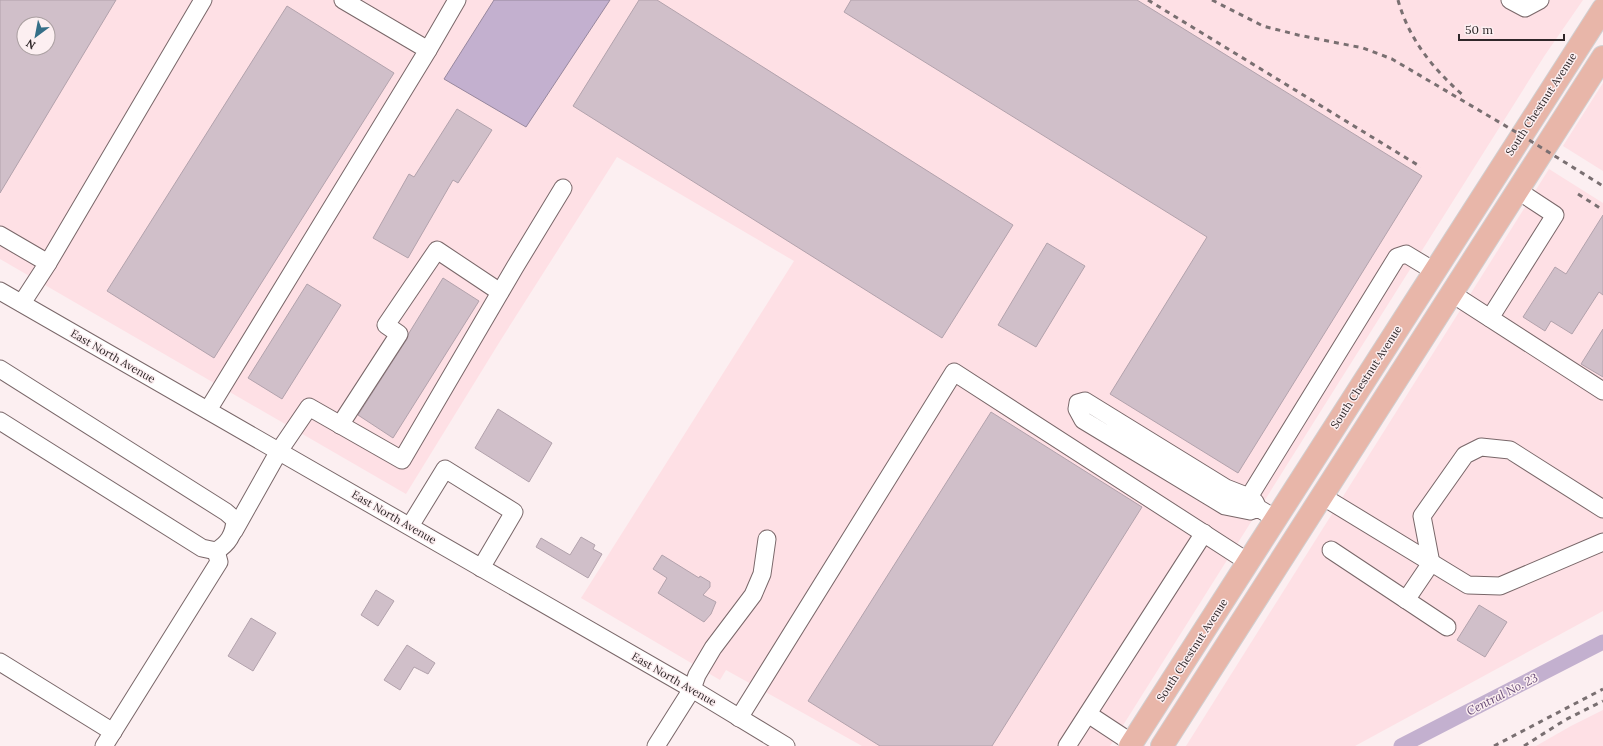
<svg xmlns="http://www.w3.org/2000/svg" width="1603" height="746" viewBox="0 0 1603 746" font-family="Lora,serif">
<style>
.built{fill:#fee0e5;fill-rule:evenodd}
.water{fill:#c3b0cf;stroke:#97879d}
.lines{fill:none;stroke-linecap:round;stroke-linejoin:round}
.canal{stroke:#c3b0cf;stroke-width:15}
.building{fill:#d0bfc9;stroke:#b2a2ac;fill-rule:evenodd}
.minor-casing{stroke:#796769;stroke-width:19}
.major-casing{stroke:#d1cfd0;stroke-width:24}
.minor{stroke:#fff;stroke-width:17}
.major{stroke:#e8b6a9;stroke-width:22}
.rail{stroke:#796f71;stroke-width:3;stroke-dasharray:5 5;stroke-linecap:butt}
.labels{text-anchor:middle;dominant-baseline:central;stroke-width:3;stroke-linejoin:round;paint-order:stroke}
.street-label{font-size:11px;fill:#2f2729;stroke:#fceff1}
.water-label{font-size:12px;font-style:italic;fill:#664a76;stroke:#fceff1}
</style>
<rect width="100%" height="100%" fill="#fceff1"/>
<!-- built -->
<g class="built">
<path d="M 0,0 L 1583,0 L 1545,55 L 1110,746 L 862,746 L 726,670 L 720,680 L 581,598 L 794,261 L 617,157 L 502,338 L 406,494 L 0,259 ZM 24,24 L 48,24 L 48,48 L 24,48 Z"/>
<path d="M 1603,83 L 1603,171 L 1563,146 Z"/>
<path d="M 1549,169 L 1603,203 L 1603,611 L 1355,746 L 1186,746 Z"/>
<path d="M 1603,710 L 1603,746 L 1536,746 L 1571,726 Z"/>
</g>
<!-- water -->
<path class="water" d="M 494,0 L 610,0 L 526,127 L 444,79 Z"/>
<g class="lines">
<!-- canal -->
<path class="canal" d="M 1401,746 L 1603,642"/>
</g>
<!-- building -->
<g class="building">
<path d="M 0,0 L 116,0 L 0,193 ZM 24,24 L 48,24 L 48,48 L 24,48 Z"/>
<path d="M 639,0 L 657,0 L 1013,225 L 942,338 L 573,106 Z"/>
<path d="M 851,0 L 1137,0 L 1422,176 L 1238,473 L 1110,394 L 1207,237 L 844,12 Z"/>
<path d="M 287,6 L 394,73 L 214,358 L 107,291 Z"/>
<path d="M 457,109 L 492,130 L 458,183 L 453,180 L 408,258 L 373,238 L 409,174 L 414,177 Z"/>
<path d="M 1603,215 L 1603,295 L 1599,292 L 1572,334 L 1551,321 L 1545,331 L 1523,317 L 1555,267 L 1566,274 Z"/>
<path d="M 1047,243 L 1085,266 L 1036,347 L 998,325 Z"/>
<path d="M 443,278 L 479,301 L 393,438 L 358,415 L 407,339 L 409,333 Z"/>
<path d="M 307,284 L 341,305 L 282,399 L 248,378 Z"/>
<path d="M 1603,329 L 1603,377 L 1581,364 Z"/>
<path d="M 498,409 L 552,443 L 529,482 L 475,448 Z"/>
<path d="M 991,412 L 1142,507 L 992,746 L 880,746 L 808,701 Z"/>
<path d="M 581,537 L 595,545 L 593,549 L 602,554 L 588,578 L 536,547 L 541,538 L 570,555 Z"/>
<path d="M 662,555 L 699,578 L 700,576 L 710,582 L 710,587 L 703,595 L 716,602 L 711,614 L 704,622 L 658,593 L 667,578 L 653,569 Z"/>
<path d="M 376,590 L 394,601 L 378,626 L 361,615 Z"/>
<path d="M 1479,605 L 1507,622 L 1485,657 L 1457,640 Z"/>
<path d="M 251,618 L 276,633 L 253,671 L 228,656 Z"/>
<path d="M 407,645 L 435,663 L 428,674 L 414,667 L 400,690 L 384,680 Z"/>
</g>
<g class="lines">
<!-- minor casing -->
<g class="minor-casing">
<g id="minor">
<path d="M 1510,0 L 1525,8 L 1540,0"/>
<path d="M 428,50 L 457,0"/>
<path d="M 0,235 L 48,263 L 22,303"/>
<path d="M 48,263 L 203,0"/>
<path d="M 0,291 L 692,689 L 786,746"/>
<path d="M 1451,293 L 1603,391"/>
<path d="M 1490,318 L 1555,215 L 1517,190"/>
<path d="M 0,369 L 226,512 L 235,520 C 234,535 228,544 216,551 L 202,548 L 0,421"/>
<path d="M 208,410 L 428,50 L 343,0"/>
<path d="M 340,425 L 399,334 L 386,325 L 437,250 L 500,292"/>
<path d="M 1322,496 L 1468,585 L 1500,586 L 1603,542"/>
<path d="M 1249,497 L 1397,257 L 1406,254 L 1434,271"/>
<path d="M 1258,508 L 1250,511 L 1225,506 L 1083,420 L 1077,409 L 1078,403 L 1085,401 L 1226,488 L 1249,497 L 1255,502 L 1258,508 L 1276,519"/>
<path d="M 410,526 L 445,469 L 514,512 L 481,568"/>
<path d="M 234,531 L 279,451 L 309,407 L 402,460 L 515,267 L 563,188"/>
<path d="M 1331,550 L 1447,627"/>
<path d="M 1406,600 L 1431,563 L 1422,516 L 1465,455 L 1481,447 L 1510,450 L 1603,509"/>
<path d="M 0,662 L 113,732"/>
<path d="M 1088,714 L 1132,743"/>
<path d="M 739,718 L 954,372 L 1248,562"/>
<path d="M 104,746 L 219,562 L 216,551"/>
<path d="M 656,746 L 692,689 L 697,675 L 713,648 L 753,595 L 762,574 L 767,539"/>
<path d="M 1067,746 L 1204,533"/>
</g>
</g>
<!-- major casing -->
<g class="major-casing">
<g id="major">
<path d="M 1130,746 L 1603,9"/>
<path d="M 1162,746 L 1603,57"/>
</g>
</g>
<!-- minor -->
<use href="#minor" class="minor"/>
<!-- major -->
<use href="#major" class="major"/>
<!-- rail -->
<g class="rail">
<path d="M 1148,0 L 1421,167"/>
<path d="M 1212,0 L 1263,26 L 1298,35 L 1363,48 L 1392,59 L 1521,135 L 1603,186"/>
<path d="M 1398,0 C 1409,40 1434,70 1465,97"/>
<path d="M 1578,194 L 1603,210"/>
<path d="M 1494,746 L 1603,689"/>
<path d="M 1524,746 L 1565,720 L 1603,701"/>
</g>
</g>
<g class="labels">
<!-- street labels -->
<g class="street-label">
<text transform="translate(1541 104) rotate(-57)">South Chestnut Avenue</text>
<text transform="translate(113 356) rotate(30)">East North Avenue</text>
<text transform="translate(1366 377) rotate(-57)">South Chestnut Avenue</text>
<text transform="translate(394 517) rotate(30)">East North Avenue</text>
<text transform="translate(1192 650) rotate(-57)">South Chestnut Avenue</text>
<text transform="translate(674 679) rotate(30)">East North Avenue</text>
</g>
<!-- water labels -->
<g class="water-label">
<text transform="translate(1502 694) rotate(-27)">Central No. 23</text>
</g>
</g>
<!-- north arrow -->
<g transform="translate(36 36) rotate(212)"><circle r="19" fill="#fceff1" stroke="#aa9fa1"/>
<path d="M0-3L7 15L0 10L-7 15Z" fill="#356f88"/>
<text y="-6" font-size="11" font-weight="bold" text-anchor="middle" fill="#2f2729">N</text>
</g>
<!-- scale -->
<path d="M1459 34v6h105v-6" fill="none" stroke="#2f2729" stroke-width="2"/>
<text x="1465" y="34" font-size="12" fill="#2f2729" stroke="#fceff1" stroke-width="3" paint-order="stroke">50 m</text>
</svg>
